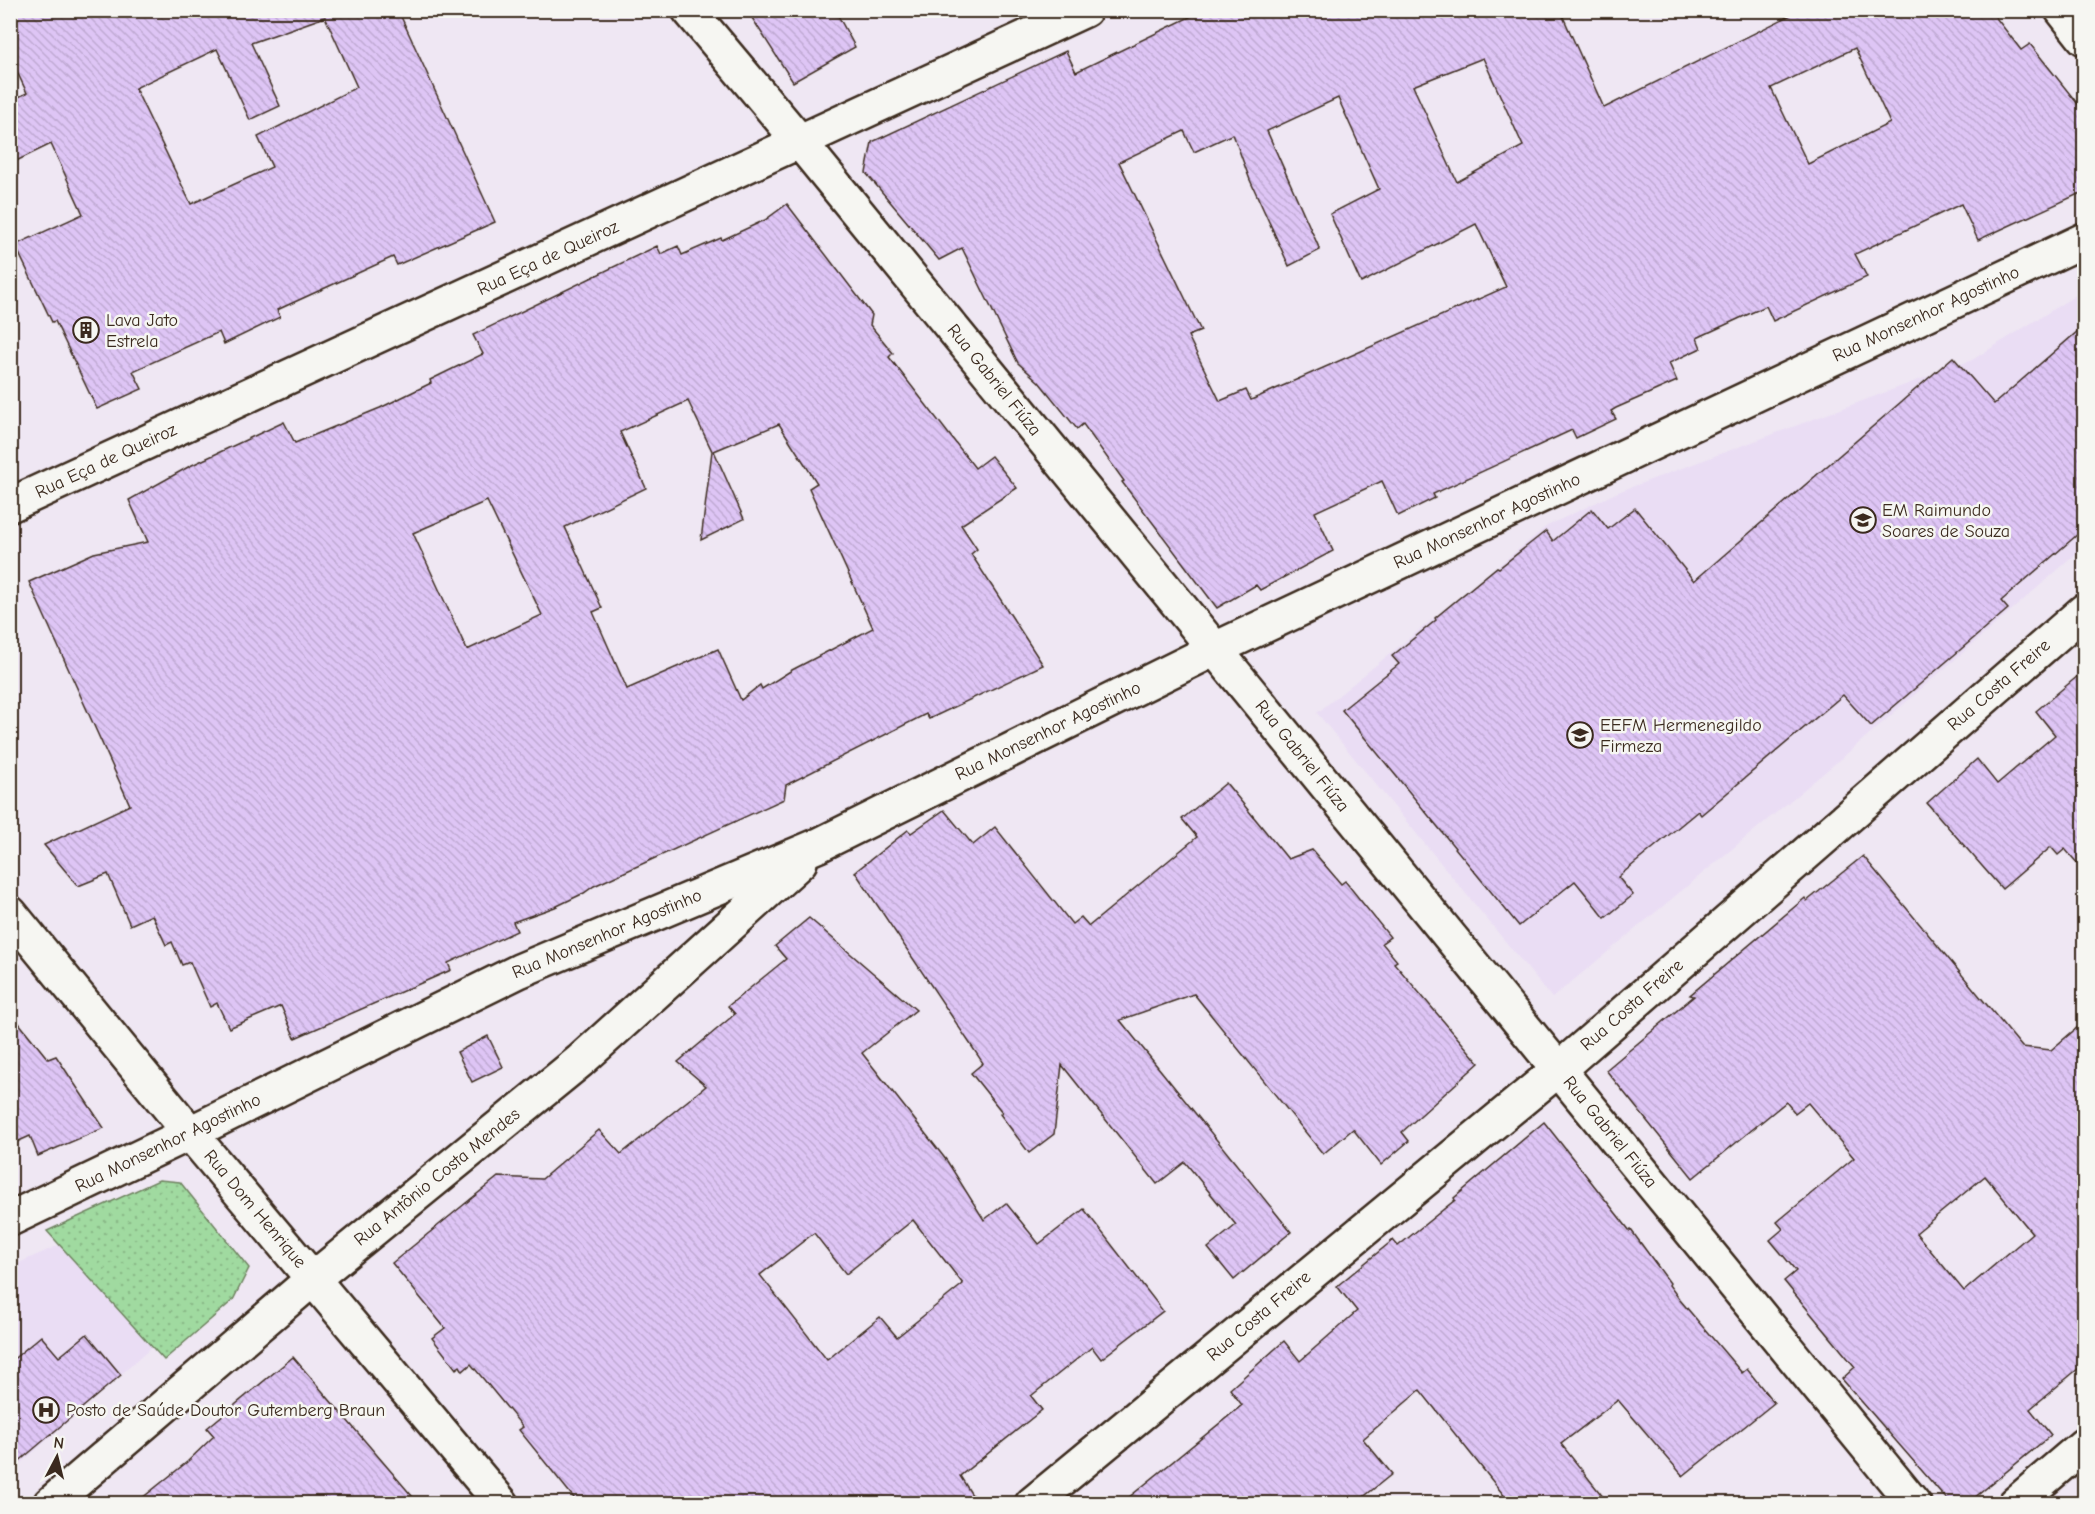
<svg xmlns="http://www.w3.org/2000/svg" width="2095" height="1514" viewBox="0 0 2095 1514" font-family="'Comic Neue',sans-serif">
<style>
.built{fill:#eaddf4}
.park{fill:url(#park-dots);stroke:#6e825f;stroke-width:1.5}
.building{fill:url(#building-back-hatch);stroke:#3b2a1e;stroke-width:1.5;fill-rule:evenodd}
.lines{fill:none;stroke-linecap:round;stroke-linejoin:round}
.minor-casing{stroke:#3b2a1e;stroke-width:38}
.tertiary-casing{stroke:#3b2a1e;stroke-width:38}
.minor{stroke:#f6f6f2;stroke-width:33}
.tertiary{stroke:#f6f6f2;stroke-width:33}
.labels{text-anchor:middle;dominant-baseline:central;stroke-width:5;stroke-linejoin:round;paint-order:stroke}
.street-label{font-size:18px;fill:#3b2a1e;stroke:#f6f6f2}
.poi-label{font-size:18px;fill:#3b2a1e;stroke:#f6f6f2;text-anchor:start}
</style>
<defs>
<pattern id="park-dots" width="8" height="8" patternUnits="userSpaceOnUse" patternTransform="scale(1.5)"><rect width="8" height="8" fill="#a0daa0"/><path d="M2 2h.1M6 6h.1" fill="none" stroke="#8bbb89" stroke-width="1.8" stroke-linecap="round"/></pattern>
<pattern id="building-back-hatch" width="6" height="6" patternUnits="userSpaceOnUse" patternTransform="scale(1.5)"><rect width="6" height="6" fill="#dec5f5"/><path d="M-1 5l2 2M0 0l6 6M5-1l2 2" fill="none" stroke="#bfa9d2"/></pattern>
</defs>
<rect width="100%" height="100%" fill="#efe7f3"/>
<filter id="ink" filterUnits="userSpaceOnUse"><feTurbulence type="fractalNoise" baseFrequency=".0167" numOctaves="2"/><feDisplacementMap in="SourceGraphic" scale="12" xChannelSelector="R" yChannelSelector="G"/><feConvolveMatrix kernelMatrix="1 2 1 2 8 2 1 2 1" color-interpolation-filters="sRGB"/></filter>
<g filter="url(#ink)">
<!-- built -->
<g class="built">
<path d="M 2084,290 L 2084,547 L 1843,757 L 1552,998 L 1317,713 L 1547,526 L 1618,492 L 1972,360 Z"/>
<path d="M 59,1245 L 152,1347 L 11,1472 L 10,1267 Z"/>
</g>
<!-- park -->
<path class="park" d="M 159,1180 L 180,1182 L 249,1268 L 233,1300 L 164,1360 L 47,1231 Z"/>
<!-- building -->
<g class="building">
<path d="M 10,10 L 398,10 L 495,222 L 397,265 L 393,257 L 277,310 L 280,317 L 224,344 L 219,332 L 133,371 L 142,389 L 97,409 L 55,321 L 52,322 L 15,245 L 83,214 L 51,144 L 10,164 L 10,101 L 27,93 L 10,57 ZM 325,17 L 357,87 L 258,137 L 272,167 L 191,204 L 135,88 L 217,49 L 250,120 L 280,106 L 251,43 Z"/>
<path d="M 747,10 L 835,10 L 855,47 L 793,82 Z"/>
<path d="M 1204,10 L 1560,10 L 1604,108 L 1801,10 L 1990,10 L 2021,50 L 2030,44 L 2085,113 L 2085,191 L 1978,240 L 1961,204 L 1855,254 L 1867,277 L 1773,321 L 1766,306 L 1697,338 L 1701,348 L 1669,363 L 1677,381 L 1616,408 L 1611,411 L 1616,419 L 1576,438 L 1572,430 L 1433,494 L 1435,498 L 1398,516 L 1382,481 L 1315,512 L 1333,551 L 1260,590 L 1256,585 L 1217,608 L 1122,482 L 1124,481 L 1083,424 L 1077,429 L 1039,382 L 1018,363 L 962,248 L 939,260 L 866,173 L 872,142 L 1066,51 L 1076,72 ZM 1855,48 L 1890,123 L 1808,164 L 1771,88 ZM 1483,58 L 1523,146 L 1457,182 L 1413,86 ZM 1338,98 L 1379,189 L 1330,214 L 1361,283 L 1476,224 L 1506,287 L 1251,400 L 1246,390 L 1220,401 L 1188,336 L 1201,331 L 1119,162 L 1184,131 L 1194,152 L 1233,134 L 1250,180 L 1289,266 L 1320,250 L 1267,131 Z"/>
<path d="M 787,204 L 872,315 L 870,325 L 893,353 L 889,357 L 975,468 L 991,456 L 1017,488 L 961,525 L 977,549 L 971,554 L 1043,665 L 929,719 L 926,714 L 786,785 L 784,799 L 594,886 L 584,893 L 555,907 L 513,922 L 517,931 L 448,963 L 451,970 L 295,1038 L 281,1006 L 229,1028 L 217,1003 L 210,1007 L 190,962 L 182,965 L 172,942 L 166,945 L 152,915 L 130,925 L 108,874 L 78,886 L 44,845 L 130,805 L 29,582 L 94,553 L 148,542 L 129,500 L 190,466 L 284,422 L 295,443 L 380,408 L 431,383 L 430,380 L 483,354 L 473,335 L 657,246 L 661,254 L 678,246 L 682,255 L 721,238 L 722,240 L 765,220 ZM 688,401 L 712,451 L 701,540 L 744,519 L 714,451 L 779,424 L 817,483 L 809,488 L 873,628 L 792,670 L 762,689 L 760,685 L 741,700 L 718,649 L 627,689 L 593,612 L 602,608 L 565,527 L 646,488 L 620,432 ZM 487,501 L 542,615 L 467,650 L 413,533 Z"/>
<path d="M 2085,325 L 2085,528 L 2001,601 L 2008,609 L 1871,726 L 1843,695 L 1701,815 L 1698,811 L 1618,877 L 1633,895 L 1605,918 L 1575,881 L 1519,926 L 1342,710 L 1399,664 L 1392,656 L 1436,620 L 1435,618 L 1497,567 L 1499,568 L 1546,531 L 1553,541 L 1592,509 L 1608,529 L 1635,508 L 1694,581 L 1953,357 L 1994,404 Z"/>
<path d="M 2085,670 L 2085,872 L 2065,849 L 2058,855 L 2051,847 L 2002,889 L 1927,803 L 1977,759 L 1997,784 L 2055,735 L 2036,711 Z"/>
<path d="M 1226,783 L 1288,859 L 1312,850 L 1341,884 L 1345,881 L 1390,937 L 1382,943 L 1397,961 L 1394,963 L 1479,1063 L 1402,1132 L 1409,1141 L 1381,1165 L 1353,1129 L 1323,1154 L 1194,994 L 1120,1020 L 1291,1232 L 1234,1280 L 1208,1248 L 1236,1225 L 1185,1162 L 1157,1184 L 1062,1065 L 1054,1134 L 1029,1153 L 1000,1114 L 1002,1112 L 971,1073 L 983,1063 L 855,872 L 908,830 L 911,833 L 944,810 L 973,845 L 995,827 L 1072,924 L 1081,917 L 1089,926 L 1197,837 L 1182,819 Z"/>
<path d="M 1863,856 L 2022,1047 L 2051,1050 L 2085,1021 L 2085,1363 L 2030,1409 L 2051,1435 L 1968,1503 L 1950,1503 L 1842,1379 L 1855,1367 L 1784,1281 L 1796,1271 L 1770,1240 L 1783,1229 L 1777,1222 L 1854,1158 L 1808,1103 L 1795,1113 L 1786,1102 L 1693,1178 L 1606,1070 L 1694,996 L 1690,995 L 1805,898 L 1807,901 ZM 1985,1176 L 2032,1233 L 1964,1291 L 1916,1233 Z"/>
<path d="M 809,918 L 916,1010 L 862,1053 L 947,1161 L 984,1220 L 1006,1203 L 1039,1244 L 1084,1209 L 1163,1311 L 1101,1359 L 1092,1347 L 1031,1396 L 1042,1410 L 960,1476 L 977,1503 L 578,1503 L 519,1430 L 523,1427 L 471,1364 L 463,1371 L 460,1366 L 456,1369 L 432,1338 L 445,1328 L 392,1263 L 498,1177 L 542,1179 L 599,1130 L 621,1154 L 706,1086 L 678,1062 L 735,1014 L 728,1006 L 786,959 L 775,946 ZM 913,1220 L 963,1284 L 897,1337 L 880,1317 L 827,1360 L 760,1275 L 814,1233 L 846,1274 Z"/>
<path d="M 10,1012 L 48,1059 L 56,1056 L 104,1128 L 38,1156 L 30,1136 L 10,1145 Z"/>
<path d="M 488,1036 L 503,1067 L 472,1082 L 457,1052 Z"/>
<path d="M 1544,1122 L 1630,1231 L 1631,1230 L 1670,1283 L 1669,1285 L 1680,1300 L 1742,1373 L 1747,1369 L 1774,1403 L 1683,1476 L 1618,1400 L 1561,1444 L 1608,1503 L 1510,1503 L 1420,1390 L 1363,1439 L 1392,1474 L 1356,1503 L 1122,1503 L 1242,1405 L 1230,1389 L 1284,1341 L 1300,1361 L 1357,1311 L 1337,1286 L 1393,1240 L 1398,1246 L 1455,1200 L 1454,1198 Z"/>
<path d="M 87,1334 L 121,1375 L 10,1469 L 10,1362 L 41,1336 L 59,1357 Z"/>
<path d="M 293,1357 L 418,1503 L 136,1503 L 187,1462 L 214,1436 L 207,1428 Z"/>
</g>
<g class="lines">
<!-- minor casing -->
<g class="minor-casing">
<g id="minor">
<path d="M 689,10 L 800,142 L 1914,1504"/>
<path d="M 2062,10 L 2084,38"/>
<path d="M 10,505 L 1085,10"/>
<path d="M 10,1219 L 190,1133 L 519,971 L 819,845 L 1215,649 L 2084,240"/>
<path d="M 50,1504 L 314,1278 L 580,1061 L 800,862"/>
<path d="M 1032,1504 L 1559,1069 L 2084,611"/>
<path d="M 2015,1504 L 2084,1445"/>
</g>
</g>
<!-- tertiary casing -->
<g class="tertiary-casing">
<path id="tertiary" d="M 10,913 L 190,1133 L 502,1504"/>
</g>
<!-- minor -->
<use href="#minor" class="minor"/>
<!-- tertiary -->
<use href="#tertiary" class="tertiary"/>
</g>
</g>
<!-- icons -->
<defs>
<g id="building-ring" transform="scale(1.35)"><circle r="9.5" fill="#f6f6f2" stroke="#3b2a1e" stroke-width="1.5"/><path d="M-4-6H4V6H1V3H-1V6H-4ZM-2.5-4.3h1.7v1.8h-1.7ZM.8-4.3h1.7v1.8H.8ZM-2.5-1h1.7V.8h-1.7ZM.8-1h1.7V.8H.8Z" fill="#3b2a1e"/></g>
<g id="school-ring" transform="scale(1.35)"><circle r="9.5" fill="#f6f6f2" stroke="#3b2a1e" stroke-width="1.5"/><path d="M0-5L7-2L0 1L-7-2ZM-4 1L0 2.5L4 1V4Q0 6-4 4Z" fill="#3b2a1e"/></g>
<g id="hospital-ring" transform="scale(1.35)"><circle r="9.5" fill="#f6f6f2" stroke="#3b2a1e" stroke-width="1.5"/><path d="M-5-5h3v3.5h4V-5h3V5h-3V1.5h-4V5h-3Z" fill="#3b2a1e"/></g>
</defs>
<g fill-rule="evenodd">
<use href="#building-ring" x="86" y="330"/>
<use href="#school-ring" x="1863" y="520"/>
<use href="#school-ring" x="1580" y="735"/>
<use href="#hospital-ring" x="46" y="1410"/>
</g>
<g class="labels">
<!-- street labels -->
<g class="street-label">
<text transform="translate(548 258) rotate(-25)">Rua Eça de Queiroz</text>
<text transform="translate(1926 314) rotate(-25)">Rua Monsenhor Agostinho</text>
<text transform="translate(994 380) rotate(51)">Rua Gabriel Fiúza</text>
<text transform="translate(106 461) rotate(-25)">Rua Eça de Queiroz</text>
<text transform="translate(1487 521) rotate(-25)">Rua Monsenhor Agostinho</text>
<text transform="translate(1999 685) rotate(-41)">Rua Costa Freire</text>
<text transform="translate(1048 731) rotate(-26)">Rua Monsenhor Agostinho</text>
<text transform="translate(1302 756) rotate(51)">Rua Gabriel Fiúza</text>
<text transform="translate(607 934) rotate(-23)">Rua Monsenhor Agostinho</text>
<text transform="translate(1632 1005) rotate(-41)">Rua Costa Freire</text>
<text transform="translate(1610 1132) rotate(51)">Rua Gabriel Fiúza</text>
<text transform="translate(168 1143) rotate(-26)">Rua Monsenhor Agostinho</text>
<text transform="translate(437 1177) rotate(-39)">Rua Antônio Costa Mendes</text>
<text transform="translate(255 1209) rotate(50)">Rua Dom Henrique</text>
<text transform="translate(1259 1316) rotate(-40)">Rua Costa Freire</text>
</g>
<!-- poi labels -->
<g class="poi-label">
<text x="106" y="320">Lava Jato<tspan x="106" dy="21">Estrela</tspan></text>
<text x="1882" y="510">EM Raimundo<tspan x="1882" dy="21">Soares de Souza</tspan></text>
<text x="1600" y="725">EEFM Hermenegildo<tspan x="1600" dy="21">Firmeza</tspan></text>
<text x="66" y="1410">Posto de Saúde Doutor Gutemberg Braun</text>
</g>
</g>
<!-- margin -->
<rect width="2095" height="1514" fill="none" stroke="#f6f6f2" stroke-width="36"/>
<rect x="18" y="18" width="2059" height="1478" fill="none" stroke="#3b2a1e" stroke-width="2" filter="url(#ink)"/>
<!-- north arrow -->
<g transform="translate(57 1457) rotate(7)" stroke="#f6f6f2" stroke-width="4.5" paint-order="stroke">
<path d="M0-4.5L10 22L0 15L-10 22Z" fill="#3b2a1e"/>
<text y="-9" font-size="16" font-weight="bold" text-anchor="middle" fill="#3b2a1e">N</text>
</g>
</svg>
